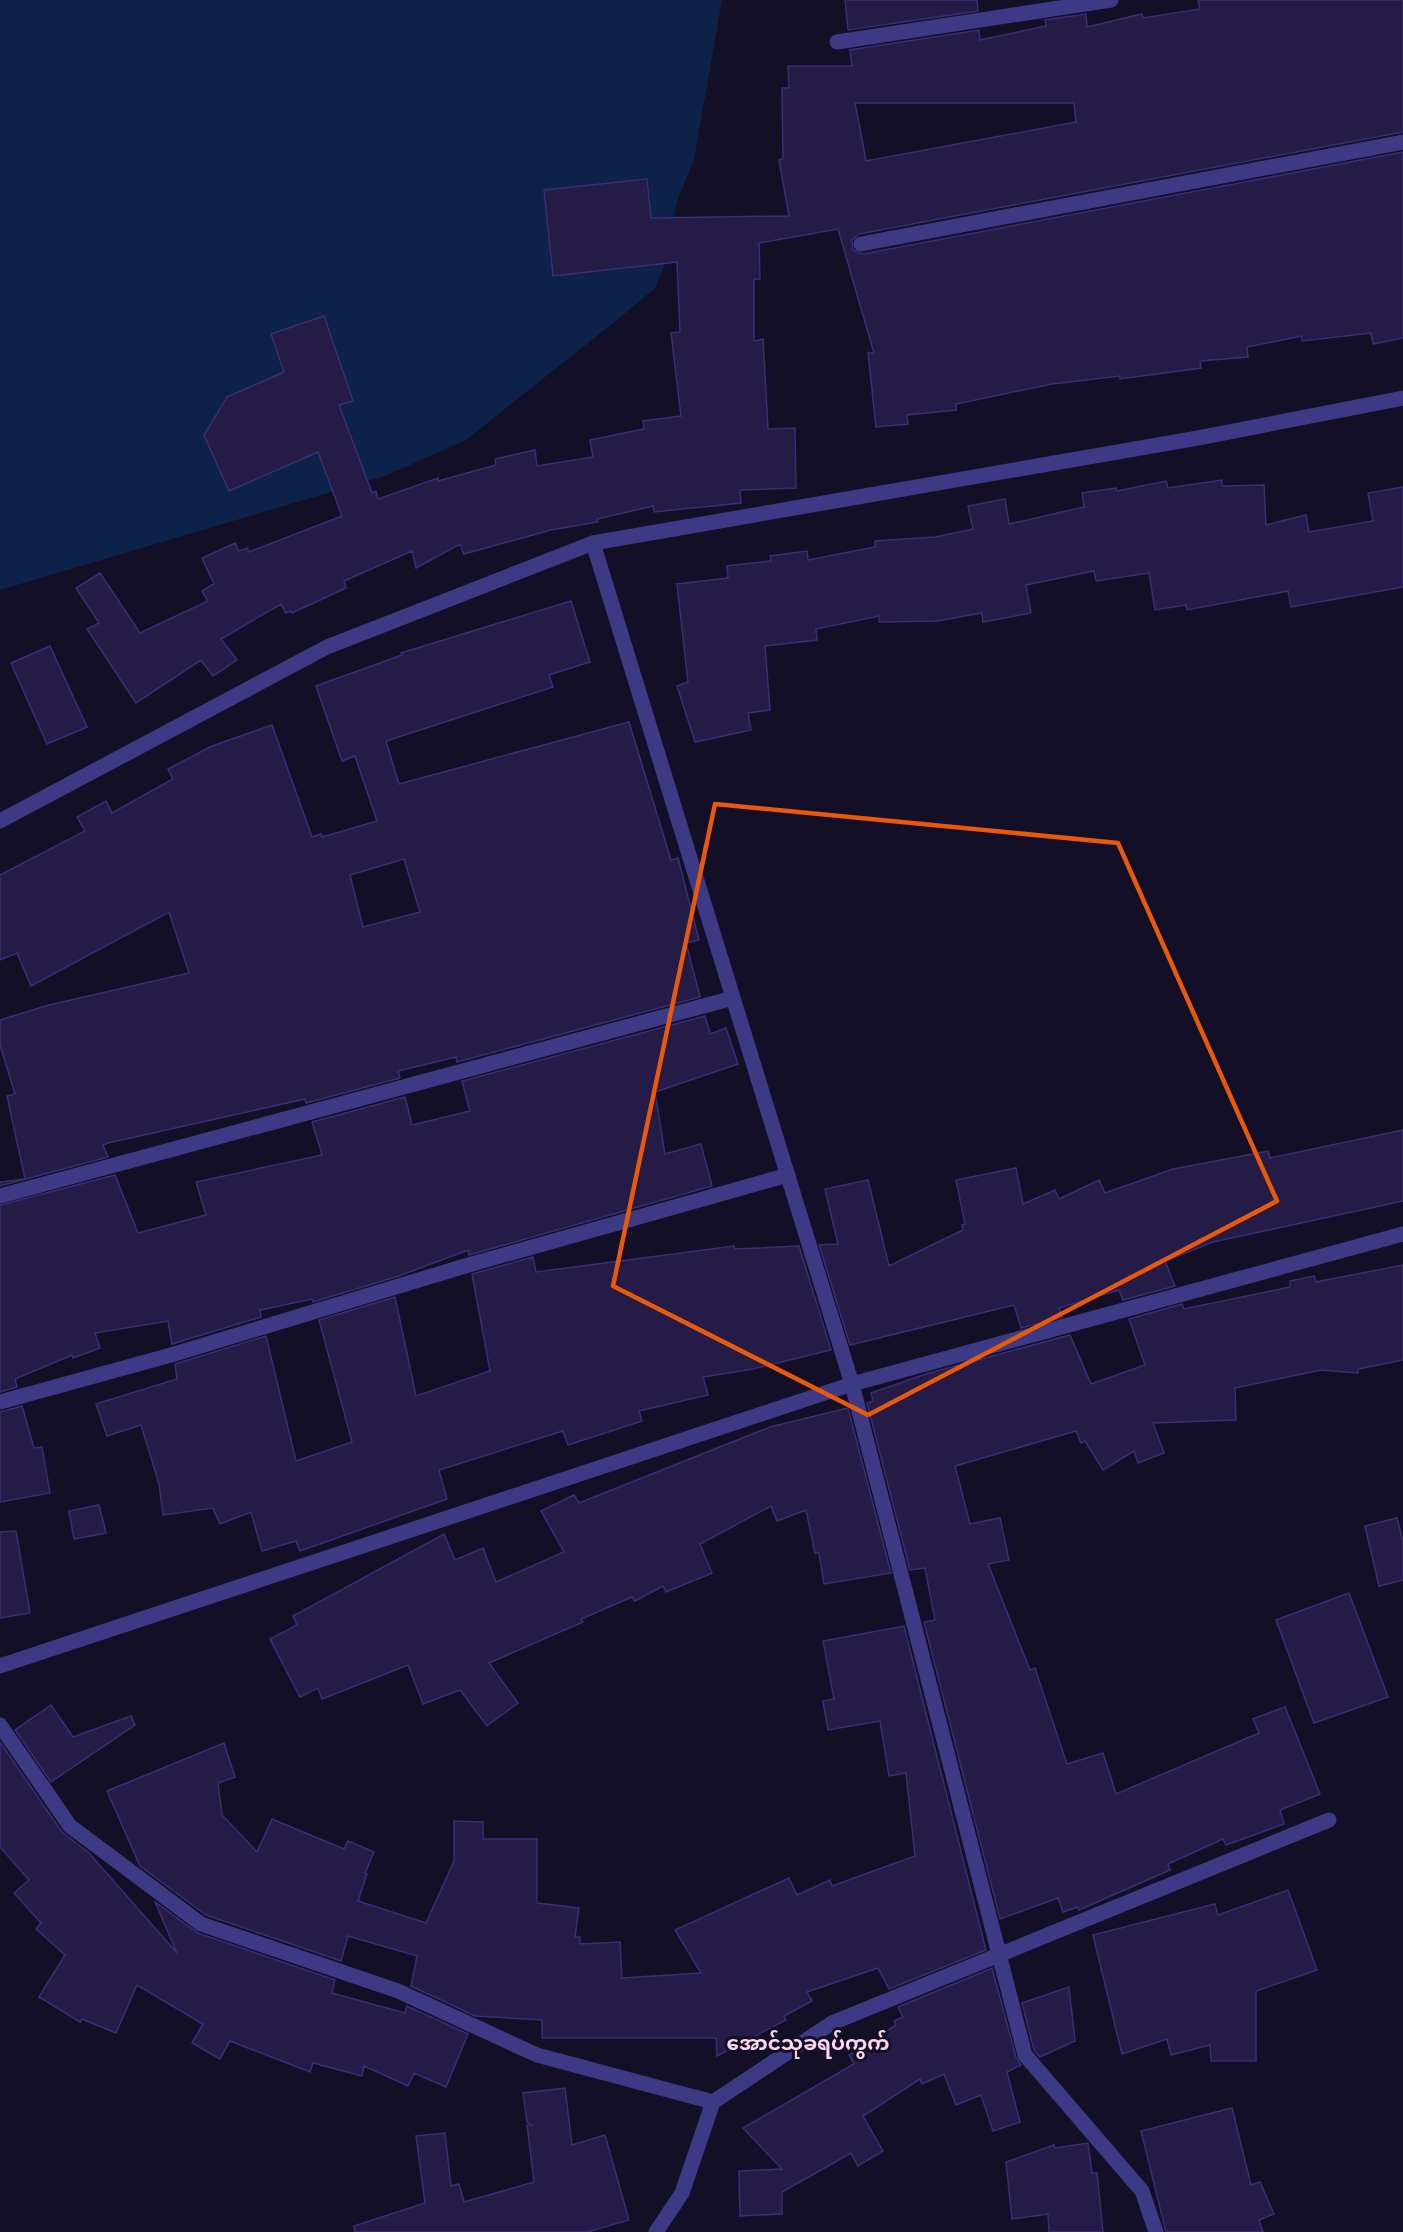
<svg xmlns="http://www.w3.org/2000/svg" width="1403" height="2232" viewBox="0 0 1403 2232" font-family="'Golos Text','Noto Sans Myanmar',sans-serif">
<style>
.water{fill:#0c2248}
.building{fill:#241b47;stroke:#3b2d73;stroke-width:1.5;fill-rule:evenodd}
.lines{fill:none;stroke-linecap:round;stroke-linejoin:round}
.minor{stroke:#3d3a85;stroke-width:15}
.marked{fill:none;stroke:#e8590c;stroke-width:4.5;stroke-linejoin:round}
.labels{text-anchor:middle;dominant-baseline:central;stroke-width:6;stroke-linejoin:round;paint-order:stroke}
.quarter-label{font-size:20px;font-weight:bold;fill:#ffd6f0;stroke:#130f26}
</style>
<rect width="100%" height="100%" fill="#130f26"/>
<!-- water -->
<path class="water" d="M 0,0 L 722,0 L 694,160 L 678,198 L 664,267 L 655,288 L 622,316 L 466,440 L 385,476 L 0,590 Z"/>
<!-- building -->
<g class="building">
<path d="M 845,0 L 977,0 L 978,11 L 848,30 Z"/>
<path d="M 1198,0 L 1403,0 L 1403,132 L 859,234 L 852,240 L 853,250 L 863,254 L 1403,152 L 1403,338 L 1373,344 L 1371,333 L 1302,341 L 1302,336 L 1247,347 L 1248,357 L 1200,361 L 1201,368 L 1120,379 L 1120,376 L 1052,384 L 956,404 L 956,410 L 907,415 L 908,424 L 876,427 L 868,353 L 874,353 L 838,229 L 759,243 L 760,279 L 754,279 L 754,341 L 763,339 L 768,429 L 795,428 L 796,488 L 740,490 L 741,503 L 654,512 L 653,506 L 597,519 L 598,522 L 551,530 L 464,554 L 460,544 L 416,568 L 412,551 L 344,581 L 346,588 L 292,613 L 291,611 L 286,613 L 281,604 L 221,639 L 237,660 L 213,676 L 201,660 L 136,703 L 87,629 L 99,623 L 76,588 L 100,573 L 140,633 L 208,601 L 202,591 L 214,584 L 202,558 L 235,543 L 239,551 L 247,548 L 249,552 L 342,516 L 318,452 L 229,491 L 204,435 L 227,397 L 284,372 L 271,334 L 324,316 L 353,401 L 339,405 L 372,493 L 376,491 L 378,499 L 438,478 L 438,481 L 496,465 L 495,459 L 535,450 L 537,466 L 593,457 L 590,440 L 644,429 L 643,421 L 681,416 L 671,333 L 680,332 L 677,262 L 553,276 L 544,190 L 647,179 L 651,218 L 789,216 L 779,160 L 783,159 L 782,88 L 789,88 L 788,66 L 852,66 L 850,50 L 979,30 L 980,40 L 1046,26 L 1045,20 L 1086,14 L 1087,27 L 1142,14 L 1143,18 L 1200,9 ZM 855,103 L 1074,103 L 1076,122 L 866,161 Z"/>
<path d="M 1222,480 L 1222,486 L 1264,485 L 1266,525 L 1306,515 L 1309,532 L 1373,521 L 1368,493 L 1403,487 L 1403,587 L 1291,607 L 1288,591 L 1187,610 L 1186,605 L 1155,610 L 1149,573 L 1096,581 L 1094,571 L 1026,585 L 1031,613 L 983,622 L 982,613 L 937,621 L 879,622 L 879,616 L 816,629 L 817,640 L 765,646 L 770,710 L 748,713 L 751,730 L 695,742 L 677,686 L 688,682 L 677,584 L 728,578 L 727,566 L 771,561 L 770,556 L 807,551 L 808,560 L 875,547 L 875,541 L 935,537 L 973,529 L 968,506 L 1005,499 L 1009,524 L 1084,507 L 1082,493 L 1116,488 L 1117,491 L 1166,481 L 1168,488 Z"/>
<path d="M 571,601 L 590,662 L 549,675 L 553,687 L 386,741 L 399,784 L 629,722 L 671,860 L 678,858 L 699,940 L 686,943 L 700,997 L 457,1062 L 456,1057 L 398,1071 L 400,1078 L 306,1103 L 305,1099 L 108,1143 L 103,1145 L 108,1157 L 0,1186 L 0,1182 L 25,1179 L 7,1096 L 15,1094 L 0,1045 L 0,1020 L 49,1005 L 189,973 L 169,912 L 31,986 L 17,953 L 0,960 L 0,875 L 85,831 L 77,817 L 106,801 L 112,813 L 173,779 L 168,769 L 212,746 L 272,725 L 312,837 L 321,834 L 322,837 L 377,821 L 355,756 L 342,761 L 316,686 L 402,655 L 401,653 ZM 404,859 L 420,912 L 363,927 L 350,875 Z"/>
<path d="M 50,646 L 87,727 L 47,744 L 11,663 Z"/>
<path d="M 705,1016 L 710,1034 L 726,1028 L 738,1064 L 655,1092 L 665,1154 L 701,1144 L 712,1186 L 469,1255 L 468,1250 L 399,1276 L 313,1302 L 312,1299 L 260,1310 L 261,1317 L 172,1344 L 168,1321 L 95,1333 L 100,1348 L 73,1358 L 72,1355 L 15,1379 L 17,1387 L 0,1392 L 0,1205 L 115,1175 L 138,1233 L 206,1215 L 196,1182 L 322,1155 L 312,1122 L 405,1097 L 412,1125 L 470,1111 L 462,1081 Z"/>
<path d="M 1403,1130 L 1403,1201 L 1213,1242 L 1165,1261 L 1175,1286 L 1123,1300 L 1119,1290 L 1059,1308 L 1063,1317 L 1021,1328 L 1014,1305 L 850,1345 L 819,1245 L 838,1244 L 825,1189 L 868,1180 L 889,1266 L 963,1230 L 962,1225 L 965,1224 L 956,1180 L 1016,1168 L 1023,1204 L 1055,1190 L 1059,1199 L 1099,1180 L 1105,1193 L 1173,1169 L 1268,1151 L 1270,1158 Z"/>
<path d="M 734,1246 L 735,1249 L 799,1246 L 831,1350 L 753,1369 L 703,1377 L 708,1395 L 639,1411 L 642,1421 L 568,1445 L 563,1431 L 439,1470 L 447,1499 L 300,1551 L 296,1541 L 262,1551 L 251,1512 L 220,1524 L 213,1508 L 163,1515 L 159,1484 L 141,1425 L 107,1436 L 96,1404 L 177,1379 L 175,1364 L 266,1336 L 296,1461 L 352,1442 L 319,1320 L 395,1297 L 416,1396 L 490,1371 L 472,1274 L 533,1257 L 536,1272 Z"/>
<path d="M 1403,1265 L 1403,1360 L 1358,1369 L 1358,1373 L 1321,1370 L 1235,1388 L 1236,1420 L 1153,1423 L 1164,1453 L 1138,1463 L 1134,1451 L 1103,1470 L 1085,1441 L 1081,1443 L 1076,1431 L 955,1466 L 970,1524 L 1000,1518 L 1009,1560 L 988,1564 L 1030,1670 L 1035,1668 L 1067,1764 L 1103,1753 L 1116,1794 L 1259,1733 L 1253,1719 L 1285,1707 L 1320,1794 L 1280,1810 L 1284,1824 L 1226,1845 L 1223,1839 L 1168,1864 L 1170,1870 L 1079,1910 L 1078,1907 L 1063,1912 L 1058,1898 L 1000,1919 L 924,1622 L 935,1620 L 925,1568 L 910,1570 L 867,1403 L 873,1401 L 871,1393 L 926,1374 L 1070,1335 L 1091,1384 L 1145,1365 L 1129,1319 L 1182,1304 L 1184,1309 L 1290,1287 L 1290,1281 L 1314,1276 L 1316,1282 Z"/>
<path d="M 22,1406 L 34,1448 L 42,1447 L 50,1493 L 0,1502 L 0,1412 Z"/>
<path d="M 848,1408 L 891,1573 L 824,1584 L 819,1553 L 815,1553 L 806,1510 L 777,1521 L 771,1506 L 700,1544 L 712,1573 L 666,1592 L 663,1586 L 635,1601 L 632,1597 L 581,1619 L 583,1622 L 489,1663 L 518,1703 L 487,1726 L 460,1690 L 423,1704 L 408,1665 L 322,1699 L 318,1688 L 300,1697 L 270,1639 L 297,1625 L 293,1616 L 444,1534 L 455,1560 L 483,1548 L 496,1582 L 564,1552 L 541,1511 L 574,1495 L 579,1503 L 770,1427 Z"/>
<path d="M 99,1505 L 106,1533 L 74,1539 L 69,1511 Z"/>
<path d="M 1397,1518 L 1403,1542 L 1403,1580 L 1379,1586 L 1365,1526 Z"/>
<path d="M 16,1531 L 30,1613 L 0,1618 L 0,1532 Z"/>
<path d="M 1349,1593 L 1388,1697 L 1314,1723 L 1276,1620 Z"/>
<path d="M 904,1626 L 986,1950 L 889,1989 L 878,1968 L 807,1992 L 812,2001 L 784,2016 L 786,2020 L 717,2056 L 716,2038 L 542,2038 L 542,2020 L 475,2016 L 411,1986 L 417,1956 L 348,1936 L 341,1961 L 206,1915 L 140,1866 L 107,1791 L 224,1743 L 235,1777 L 218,1783 L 222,1815 L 257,1852 L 272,1819 L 344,1849 L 348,1841 L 374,1852 L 365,1873 L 367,1874 L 358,1901 L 426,1923 L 454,1861 L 454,1821 L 483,1822 L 483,1839 L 537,1839 L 537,1903 L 579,1908 L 575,1937 L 580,1937 L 580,1944 L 620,1942 L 622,1978 L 701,1973 L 675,1930 L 789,1878 L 797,1895 L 830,1880 L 832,1886 L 915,1856 L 906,1773 L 889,1776 L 880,1721 L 828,1730 L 823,1701 L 834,1699 L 823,1641 Z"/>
<path d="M 51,1705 L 73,1737 L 131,1716 L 135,1725 L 51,1782 L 15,1730 Z"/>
<path d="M 0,1742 L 62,1832 L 88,1852 L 177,1953 L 155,1902 L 198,1933 L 335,1980 L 332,1993 L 405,2013 L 407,2006 L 468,2034 L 446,2087 L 414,2073 L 408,2086 L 364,2066 L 362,2076 L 313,2063 L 310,2072 L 230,2041 L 220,2059 L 192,2043 L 203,2024 L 137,1985 L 116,2033 L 82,2019 L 80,2022 L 39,1997 L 65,1955 L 36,1929 L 41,1923 L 14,1893 L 29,1880 L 0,1847 Z"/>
<path d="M 1288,1890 L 1317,1970 L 1256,1991 L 1256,2061 L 1211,2061 L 1210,2045 L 1171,2055 L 1167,2039 L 1122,2054 L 1093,1935 L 1215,1904 L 1218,1915 Z"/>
<path d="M 992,1968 L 1016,2057 L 1021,2065 L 1007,2072 L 1020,2122 L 993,2131 L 981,2095 L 956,2105 L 944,2074 L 922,2084 L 920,2079 L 863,2116 L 883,2151 L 858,2166 L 851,2153 L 782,2192 L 782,2214 L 740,2216 L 739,2171 L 782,2169 L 743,2128 L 854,2064 L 849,2055 L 896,2025 L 894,2021 L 903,2017 L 898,2007 Z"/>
<path d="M 1069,1987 L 1075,2041 L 1040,2057 L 1034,2050 L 1022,2003 Z"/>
<path d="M 565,2088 L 572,2145 L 605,2135 L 629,2220 L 587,2232 L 355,2232 L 354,2226 L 425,2203 L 416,2136 L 445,2133 L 451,2186 L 459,2184 L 464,2202 L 534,2182 L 527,2125 L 532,2125 L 527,2122 L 523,2093 Z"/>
<path d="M 1232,2108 L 1251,2185 L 1260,2182 L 1274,2214 L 1259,2220 L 1263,2232 L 1166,2232 L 1141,2131 Z"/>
<path d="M 1088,2143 L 1092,2173 L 1097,2173 L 1103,2232 L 1049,2232 L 1048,2214 L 1012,2219 L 1006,2162 L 1054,2145 L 1055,2148 Z"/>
</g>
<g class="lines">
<!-- minor -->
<g class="minor">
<path d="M 837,42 L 1111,0"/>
<path d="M 861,244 L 1403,142"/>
<path d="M 593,543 L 852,1384 L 1025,2055 L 1142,2191 L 1156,2232"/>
<path d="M 0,821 L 327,647 L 593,543 L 1198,438 L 1403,398"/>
<path d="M 0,1196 L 733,998"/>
<path d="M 0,1402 L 171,1355 L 465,1266 L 788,1175"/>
<path d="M 0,1666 L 852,1384 L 1403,1234"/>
<path d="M 0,1725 L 70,1826 L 201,1924 L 398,1991 L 537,2055 L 713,2102"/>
<path d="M 656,2232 L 682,2193 L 713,2102 L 832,2023 L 1329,1820"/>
</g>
</g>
<!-- marked area -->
<path class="marked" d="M 715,804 L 1118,843 L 1277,1201 L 868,1415 L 613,1286 Z"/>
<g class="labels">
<!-- quarter labels -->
<g class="quarter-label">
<text x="808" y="2042">အောင်သုခရပ်ကွက်</text>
</g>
</g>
</svg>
